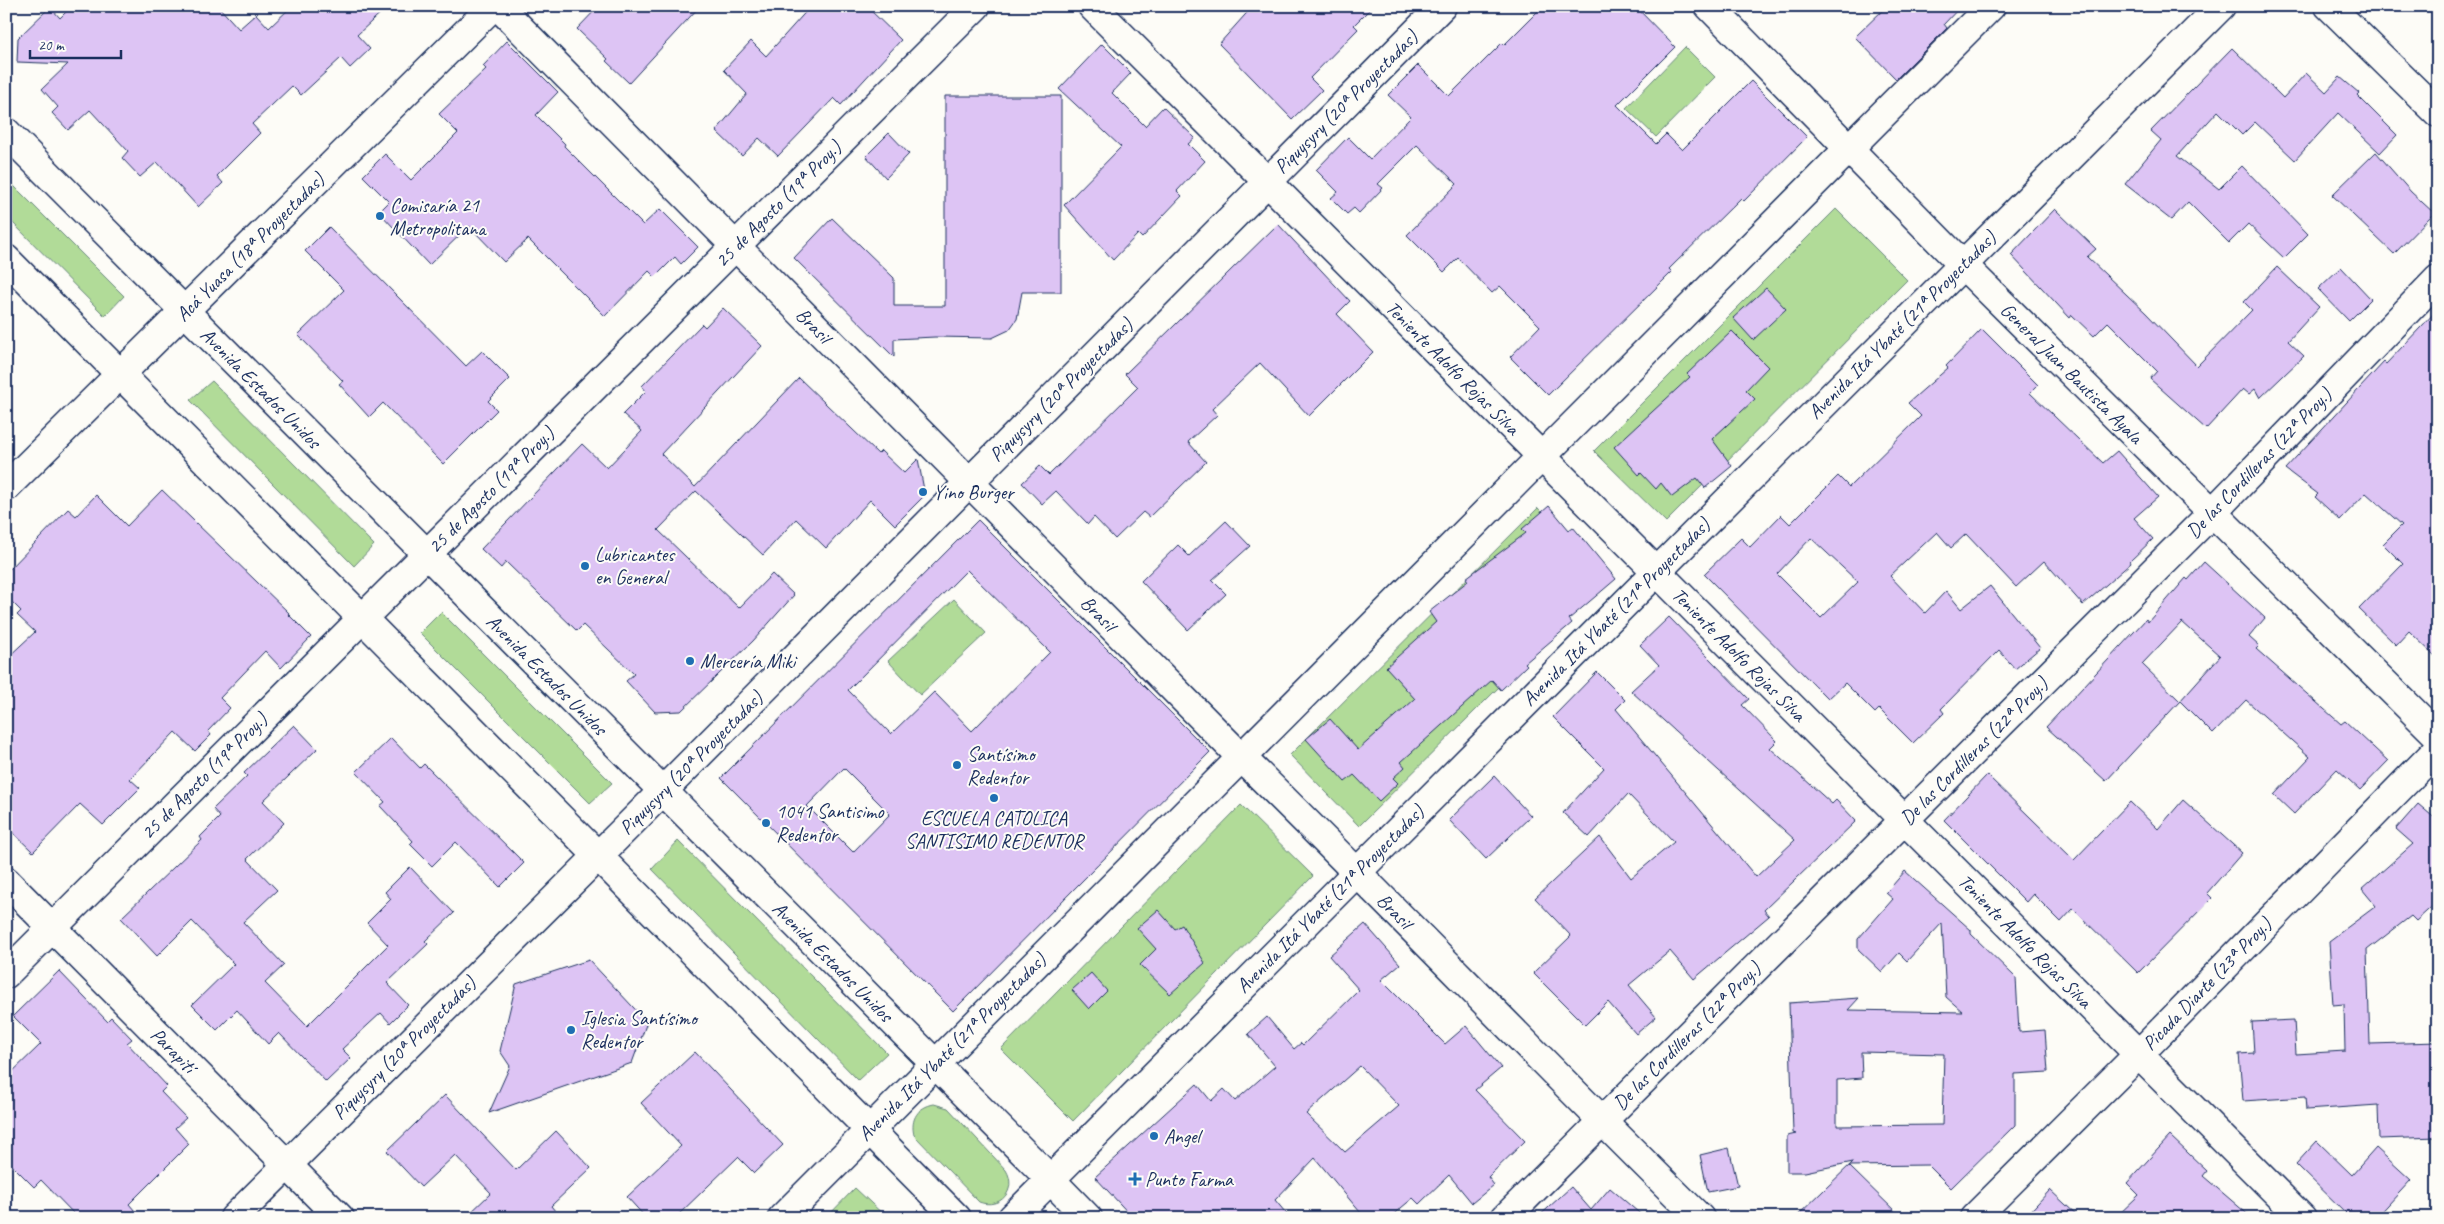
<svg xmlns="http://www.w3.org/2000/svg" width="2444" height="1224" viewBox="0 0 2444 1224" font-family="Caveat,sans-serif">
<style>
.green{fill:#b1db98;stroke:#66857b}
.building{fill:#ddc4f4;stroke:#1b2f5e;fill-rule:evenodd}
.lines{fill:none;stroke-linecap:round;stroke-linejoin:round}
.minor-casing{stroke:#1b2f5e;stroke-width:31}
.secondary-casing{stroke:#1b2f5e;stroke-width:31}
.minor{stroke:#fdfcf7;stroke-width:28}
.secondary{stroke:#fdfcf7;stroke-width:28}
.poi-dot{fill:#1f6fb2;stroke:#fdfcf7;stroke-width:2}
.labels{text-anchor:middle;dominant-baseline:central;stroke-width:4;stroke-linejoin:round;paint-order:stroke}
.street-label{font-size:20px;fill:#1b2f5e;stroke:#fdfcf7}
.poi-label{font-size:20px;fill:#1b2f5e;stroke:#fdfcf7;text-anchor:start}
</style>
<rect width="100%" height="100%" fill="#fdfcf7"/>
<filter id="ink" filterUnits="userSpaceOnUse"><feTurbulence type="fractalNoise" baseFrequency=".02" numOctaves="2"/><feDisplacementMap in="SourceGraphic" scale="10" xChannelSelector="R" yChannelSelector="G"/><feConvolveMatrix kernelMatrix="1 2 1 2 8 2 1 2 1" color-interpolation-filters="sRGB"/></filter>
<g filter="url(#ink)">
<!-- green -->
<g class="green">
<path d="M 1685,47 L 1715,77 L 1656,137 L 1626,108 Z"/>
<path d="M 6,178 L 124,296 L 105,316 L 6,216 Z"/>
<path d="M 1836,209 L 1907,280 L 1666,522 L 1594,451 Z"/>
<path d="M 212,381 L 374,545 L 354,566 L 190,400 Z"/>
<path d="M 1538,508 L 1608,579 L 1359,826 L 1290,755 Z"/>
<path d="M 954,599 L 986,633 L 920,695 L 888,661 Z"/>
<path d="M 441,612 L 612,783 L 590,803 L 420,633 Z"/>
<path d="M 1241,805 L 1313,876 L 1073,1121 L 1001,1049 Z"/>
<path d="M 678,841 L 887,1053 L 858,1080 L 652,869 Z"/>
<path d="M 934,1104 L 948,1108 L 1006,1170 C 1018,1190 1000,1210 979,1202 L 914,1135 C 910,1119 918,1107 934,1104 Z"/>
<path d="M 855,1188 L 887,1218 L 826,1218 Z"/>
</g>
<!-- building -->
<g class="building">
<path d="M 72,6 L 218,6 L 239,29 L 256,14 L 269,28 L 292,6 L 388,6 L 357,35 L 370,49 L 350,68 L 341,58 L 301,95 L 292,86 L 252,124 L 260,133 L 217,176 L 223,183 L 198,207 L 157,162 L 140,177 L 122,158 L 128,151 L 90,110 L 68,130 L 52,113 L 58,107 L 42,89 L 68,64 L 17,62 L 18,38 L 50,7 L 60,18 Z"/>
<path d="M 599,6 L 700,6 L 629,83 L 606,61 L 608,59 L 577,29 Z"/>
<path d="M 811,6 L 866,6 L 901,40 L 841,105 L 834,98 L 778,156 L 759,138 L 742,156 L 716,131 L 747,94 L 724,70 L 751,41 L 766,56 Z"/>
<path d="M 1253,6 L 1373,6 L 1354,25 L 1358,29 L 1310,78 L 1322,90 L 1292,119 L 1219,44 Z"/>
<path d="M 1543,6 L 1635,6 L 1675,47 L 1617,105 L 1656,144 L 1666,134 L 1682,150 L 1751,81 L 1807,137 L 1744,201 L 1741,198 L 1669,269 L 1672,272 L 1548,395 L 1510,357 L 1540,326 L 1500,286 L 1492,293 L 1458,258 L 1444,272 L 1407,235 L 1457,184 L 1417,145 L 1378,184 L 1383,188 L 1359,213 L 1354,208 L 1347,214 L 1331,198 L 1338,192 L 1316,170 L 1348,137 L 1370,159 L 1411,117 L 1388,95 L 1418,65 L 1449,96 L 1502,43 L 1504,45 Z"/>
<path d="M 1887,6 L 1961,6 L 1944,24 L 1947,28 L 1896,79 L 1855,37 Z"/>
<path d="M 507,41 L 558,92 L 536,115 L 565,144 L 564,146 L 643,225 L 660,209 L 698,247 L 681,264 L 675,257 L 655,277 L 649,271 L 605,316 L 528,239 L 504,262 L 469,226 L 429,265 L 379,212 L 389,202 L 363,176 L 385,154 L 411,180 L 458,133 L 439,114 L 486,69 L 483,66 Z"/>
<path d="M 1102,44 L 1131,73 L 1112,93 L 1145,126 L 1163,107 L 1195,138 L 1188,144 L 1205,161 L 1177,191 L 1182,196 L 1142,238 L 1138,234 L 1113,260 L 1064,205 L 1121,147 L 1059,89 Z"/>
<path d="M 2232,48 L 2283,98 L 2306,73 L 2326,92 L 2340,77 L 2359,93 L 2357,95 L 2397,135 L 2380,153 L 2338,113 L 2295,160 L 2255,122 L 2242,135 L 2218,111 L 2177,156 L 2219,189 L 2242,166 L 2308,234 L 2284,258 L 2248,224 L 2229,243 L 2188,202 L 2171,220 L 2125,184 L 2161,140 L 2151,131 Z"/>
<path d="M 945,96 L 1061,96 L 1061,292 L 1022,292 L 1017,319 L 1009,330 L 992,338 L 935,337 L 894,339 L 894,357 L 794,258 L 832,218 L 894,278 L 894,306 L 945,306 Z"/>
<path d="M 889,133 L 909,154 L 886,178 L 866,156 Z"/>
<path d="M 2376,152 L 2411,192 L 2434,213 L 2394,254 L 2332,195 Z"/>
<path d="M 2055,209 L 2096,249 L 2087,257 L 2146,313 L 2197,366 L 2252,310 L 2244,302 L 2277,267 L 2319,307 L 2288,341 L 2304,356 L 2260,398 L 2255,389 L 2249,394 L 2243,389 L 2206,429 L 2150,379 L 2157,371 L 2108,322 L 2094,336 L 2072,315 L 2070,318 L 2011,255 Z"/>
<path d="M 1278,224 L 1350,301 L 1337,314 L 1373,352 L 1309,416 L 1260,363 L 1212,409 L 1217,415 L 1188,442 L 1206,462 L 1149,517 L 1143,512 L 1115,539 L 1094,517 L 1088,524 L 1056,491 L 1042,504 L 1022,483 L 1040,466 L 1049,475 L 1138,387 L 1125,374 Z"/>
<path d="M 329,227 L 466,366 L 482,351 L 510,379 L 488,401 L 497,410 L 443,464 L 383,403 L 369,417 L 339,384 L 343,381 L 298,335 L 344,290 L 305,251 Z"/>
<path d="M 2341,267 L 2371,299 L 2349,321 L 2318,289 Z"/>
<path d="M 1766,288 L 1786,309 L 1753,340 L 1733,318 Z"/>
<path d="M 723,308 L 762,346 L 661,454 L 695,487 L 799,378 L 878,454 L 881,451 L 904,473 L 918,459 L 925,495 L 895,525 L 870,500 L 826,548 L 796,519 L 763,555 L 696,491 L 658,530 L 739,608 L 772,574 L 794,595 L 753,641 L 681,711 L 655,712 L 626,681 L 634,674 L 583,625 L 577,631 L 506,562 L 501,568 L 481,549 L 582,444 L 607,468 L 642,431 L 623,414 L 646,391 L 642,386 L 702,324 L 705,327 Z"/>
<path d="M 2438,309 L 2438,659 L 2409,631 L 2396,645 L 2359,609 L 2403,564 L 2383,544 L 2402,525 L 2366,493 L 2340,520 L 2315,497 L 2318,494 L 2285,469 L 2384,362 L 2386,364 Z"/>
<path d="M 1982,329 L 2038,385 L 2030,393 L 2103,463 L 2117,451 L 2158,497 L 2134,518 L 2153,539 L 2130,561 L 2131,563 L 2083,605 L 2044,561 L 2016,587 L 1966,534 L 1951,548 L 1937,532 L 1890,576 L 1925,613 L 1946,591 L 1961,609 L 1990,586 L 2040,648 L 2015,669 L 1999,650 L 1941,709 L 1944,713 L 1913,743 L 1879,709 L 1875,713 L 1845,683 L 1828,699 L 1704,574 L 1741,538 L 1750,547 L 1781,515 L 1790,524 L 1838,476 L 1849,487 L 1921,416 L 1908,403 L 1948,368 L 1946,366 ZM 1811,538 L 1858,582 L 1821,618 L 1777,574 Z"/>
<path d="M 1732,331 L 1768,367 L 1746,390 L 1755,399 L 1712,439 L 1732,466 L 1705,488 L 1697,478 L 1672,497 L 1661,483 L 1656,489 L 1641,473 L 1639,475 L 1614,447 L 1690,377 L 1687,374 Z"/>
<path d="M 162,490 L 289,613 L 288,614 L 311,637 L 281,668 L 265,651 L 220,698 L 230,708 L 208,731 L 211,735 L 195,751 L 175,732 L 130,779 L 140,788 L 103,825 L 80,804 L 33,852 L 6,826 L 6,659 L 35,632 L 17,615 L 21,611 L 6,596 L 6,573 L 68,509 L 76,516 L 96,495 L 127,526 Z"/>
<path d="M 1549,506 L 1569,530 L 1573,527 L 1616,579 L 1569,619 L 1572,623 L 1525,663 L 1527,665 L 1501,690 L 1492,680 L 1401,762 L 1405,767 L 1393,778 L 1398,783 L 1379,801 L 1354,775 L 1345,782 L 1306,739 L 1330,719 L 1358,750 L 1415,699 L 1386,667 L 1436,622 L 1429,612 L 1468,581 L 1466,578 L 1526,533 L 1522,529 Z"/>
<path d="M 978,520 L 1210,752 L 953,1011 L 721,778 ZM 967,570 L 1050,652 L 972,731 L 934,692 L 891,734 L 848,690 ZM 844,768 L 890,814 L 853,852 L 807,806 Z"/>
<path d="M 1226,521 L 1250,546 L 1212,580 L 1226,594 L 1188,630 L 1141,581 L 1178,545 L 1189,556 Z"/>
<path d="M 2204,562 L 2265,618 L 2249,637 L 2259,646 L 2256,649 L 2341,724 L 2345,721 L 2388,761 L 2360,790 L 2337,769 L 2294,814 L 2274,795 L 2310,757 L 2246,700 L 2213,734 L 2180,701 L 2106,781 L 2046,727 L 2146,619 L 2148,622 L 2186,578 L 2188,580 ZM 2182,622 L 2220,656 L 2180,701 L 2142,664 Z"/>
<path d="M 1669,617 L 1749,699 L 1742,705 L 1777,741 L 1770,748 L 1832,804 L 1836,800 L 1856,821 L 1764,910 L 1769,916 L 1694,979 L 1670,951 L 1629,985 L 1656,1017 L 1636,1034 L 1608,1002 L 1585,1025 L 1533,973 L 1571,936 L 1535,898 L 1600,837 L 1631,878 L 1674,842 L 1628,794 L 1589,837 L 1563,813 L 1604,768 L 1553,717 L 1597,672 L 1625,700 L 1616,709 L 1756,877 L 1795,840 L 1631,691 L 1659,665 L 1640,645 Z"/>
<path d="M 294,725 L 317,749 L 263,801 L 284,823 L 247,859 L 277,890 L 243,922 L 284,965 L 265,983 L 307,1026 L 388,945 L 367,923 L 391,899 L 385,892 L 410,867 L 454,913 L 425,941 L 428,944 L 387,983 L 408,1005 L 390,1023 L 381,1013 L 342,1049 L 351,1058 L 326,1082 L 279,1033 L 268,1044 L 237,1010 L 217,1030 L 192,1005 L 234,964 L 192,921 L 157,956 L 121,918 L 202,840 L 200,837 L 220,817 L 213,809 L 247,776 L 244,773 Z"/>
<path d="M 391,738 L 420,768 L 424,764 L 524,863 L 500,887 L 456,842 L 432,866 L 410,844 L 413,841 L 380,806 L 385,802 L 356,772 Z"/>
<path d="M 1987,775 L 2074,860 L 2130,802 L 2158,829 L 2183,800 L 2242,853 L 2207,893 L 2212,898 L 2138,973 L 2073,909 L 2061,922 L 2033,894 L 2026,902 L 1944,820 Z"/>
<path d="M 1494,776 L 1531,816 L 1486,859 L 1449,820 Z"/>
<path d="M 2418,804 L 2438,821 L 2438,901 L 2416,921 L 2411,916 L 2367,950 L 2370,1044 L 2438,1042 L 2438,1137 L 2379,1139 L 2378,1105 L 2306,1110 L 2305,1097 L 2243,1101 L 2239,1054 L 2254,1053 L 2252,1022 L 2294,1020 L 2296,1054 L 2345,1051 L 2344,1004 L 2333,1005 L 2329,941 L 2376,906 L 2362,889 L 2413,844 L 2396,829 Z"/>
<path d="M 1905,871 L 1971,930 L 1971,934 L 2016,978 L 2019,1032 L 2045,1030 L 2048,1072 L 2015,1074 L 2015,1125 L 1951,1188 L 1928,1165 L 1849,1166 L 1902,1218 L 1795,1218 L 1853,1162 L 1805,1172 L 1787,1172 L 1787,1136 L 1796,1134 L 1793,1133 L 1789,1003 L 1859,998 L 1848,1010 L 1963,1012 L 1946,997 L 1942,923 L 1907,961 L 1899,953 L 1882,972 L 1858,949 L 1858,939 L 1893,899 L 1886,893 ZM 1861,1052 L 1944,1054 L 1942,1125 L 1837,1126 L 1837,1080 L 1862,1078 Z"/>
<path d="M 1158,910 L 1175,929 L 1182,925 L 1205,963 L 1170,994 L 1140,965 L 1156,949 L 1137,928 Z"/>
<path d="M 1365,924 L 1400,964 L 1381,980 L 1445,1044 L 1466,1026 L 1501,1068 L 1475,1090 L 1525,1141 L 1488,1177 L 1494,1185 L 1472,1203 L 1449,1175 L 1419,1204 L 1413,1198 L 1389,1218 L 1365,1218 L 1315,1158 L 1275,1200 L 1290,1218 L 1133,1218 L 1095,1177 L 1197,1084 L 1211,1101 L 1224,1089 L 1235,1101 L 1275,1066 L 1248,1034 L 1267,1017 L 1294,1049 L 1301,1043 L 1303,1045 L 1359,990 L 1329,956 ZM 1360,1066 L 1399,1106 L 1345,1152 L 1306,1114 Z"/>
<path d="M 589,960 L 647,1022 L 632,1063 L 489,1113 L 510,1066 L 500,1051 L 516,984 Z"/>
<path d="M 59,971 L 107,1021 L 111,1017 L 132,1039 L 127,1043 L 167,1086 L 161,1092 L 186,1118 L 175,1128 L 189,1144 L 129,1204 L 141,1218 L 78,1218 L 41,1180 L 34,1187 L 6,1159 L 6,1078 L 41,1044 L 13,1016 Z"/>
<path d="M 1091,973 L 1107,991 L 1089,1009 L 1072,990 Z"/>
<path d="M 695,1052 L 783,1145 L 754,1173 L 738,1157 L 675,1218 L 646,1218 L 627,1197 L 681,1146 L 641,1103 Z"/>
<path d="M 445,1095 L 516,1170 L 556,1131 L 591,1168 L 551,1206 L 561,1218 L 465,1218 L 491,1193 L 455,1155 L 421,1187 L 387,1151 Z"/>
<path d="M 2170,1136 L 2207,1171 L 2203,1176 L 2252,1218 L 2115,1218 L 2139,1195 L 2127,1183 Z"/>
<path d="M 2317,1141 L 2352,1175 L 2376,1148 L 2411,1180 L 2376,1218 L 2351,1218 L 2296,1164 Z"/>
<path d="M 1729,1148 L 1738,1186 L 1708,1192 L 1700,1155 Z"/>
<path d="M 1571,1187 L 1591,1210 L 1610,1188 L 1645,1218 L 1537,1218 Z"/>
<path d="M 2050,1190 L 2080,1218 L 2024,1218 Z"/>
</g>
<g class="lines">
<!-- minor casing -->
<g class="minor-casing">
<g id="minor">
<path id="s1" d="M 498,6 L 1242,758 C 1396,909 1545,1066 1700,1218"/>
<path id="s2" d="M 1092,6 L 2302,1218"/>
<path id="s3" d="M 1709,6 L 1963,265 L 2438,736"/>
<path d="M 2329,6 L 2438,113"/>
<path d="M 6,487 L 493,6"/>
<path id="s4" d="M 6,881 L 340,1218"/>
<path d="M 6,974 L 976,6"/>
<path d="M 1050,1179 L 1088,1218"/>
<path d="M 234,1218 L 631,823 L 1442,6"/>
<path d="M 1505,1218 L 2212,513 L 2438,279"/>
<path d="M 1974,1218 L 2139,1054 L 2438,749"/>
</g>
</g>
<!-- secondary casing -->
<g class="secondary-casing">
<g id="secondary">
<path id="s5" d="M 6,132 L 1050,1179"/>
<path d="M 6,259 L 957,1218"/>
<path d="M 782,1218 L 1991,6"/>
<path d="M 1012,1218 L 2221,6"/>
</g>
</g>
<!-- minor -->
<use href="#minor" class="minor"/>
<!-- secondary -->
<use href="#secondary" class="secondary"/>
</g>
</g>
<!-- markers -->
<g class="poi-dot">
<circle cx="380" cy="216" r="5"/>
<circle cx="923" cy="492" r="5"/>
<circle cx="585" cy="566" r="5"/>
<circle cx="690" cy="661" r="5"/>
<circle cx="957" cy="765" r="5"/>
<circle cx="994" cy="798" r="5"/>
<circle cx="766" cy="823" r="5"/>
<circle cx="571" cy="1030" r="5"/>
<circle cx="1154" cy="1136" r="5"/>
<path d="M1132.5 1171.5h5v5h5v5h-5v5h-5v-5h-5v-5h5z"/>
</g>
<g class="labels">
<!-- street labels -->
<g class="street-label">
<text transform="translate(1346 102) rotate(-45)">Piquysyry (20ª Proyectadas)</text>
<text transform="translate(778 204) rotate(-45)">25 de Agosto (19ª Proy.)</text>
<text transform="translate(250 247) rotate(-45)">Acá Yuasa (18ª Proyectadas)</text>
<text stroke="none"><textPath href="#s1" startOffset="449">Brasil</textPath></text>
<text transform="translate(1902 325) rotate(-45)">Avenida Itá Ybaté (21ª Proyectadas)</text>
<text stroke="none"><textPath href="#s2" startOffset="511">Teniente Adolfo Rojas Silva</textPath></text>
<text stroke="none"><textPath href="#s3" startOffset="516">General Juan Bautista Ayala</textPath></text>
<text stroke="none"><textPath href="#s5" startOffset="361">Avenida Estados Unidos</textPath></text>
<text transform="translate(1061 390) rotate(-45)">Piquysyry (20ª Proyectadas)</text>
<text transform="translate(2259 463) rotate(-46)">De las Cordilleras (22ª Proy.)</text>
<text transform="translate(491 490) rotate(-45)">25 de Agosto (19ª Proy.)</text>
<text transform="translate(1616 612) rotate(-45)">Avenida Itá Ybaté (21ª Proyectadas)</text>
<text stroke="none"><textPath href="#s1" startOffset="854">Brasil</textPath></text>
<text stroke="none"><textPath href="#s2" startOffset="916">Teniente Adolfo Rojas Silva</textPath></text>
<text stroke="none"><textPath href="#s5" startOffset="766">Avenida Estados Unidos</textPath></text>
<text transform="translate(1974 751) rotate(-45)">De las Cordilleras (22ª Proy.)</text>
<text transform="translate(691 763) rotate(-45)">Piquysyry (20ª Proyectadas)</text>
<text transform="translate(204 776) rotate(-45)">25 de Agosto (19ª Proy.)</text>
<text transform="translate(1330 899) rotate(-45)">Avenida Itá Ybaté (21ª Proyectadas)</text>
<text stroke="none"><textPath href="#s1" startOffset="1274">Brasil</textPath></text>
<text stroke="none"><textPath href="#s2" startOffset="1321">Teniente Adolfo Rojas Silva</textPath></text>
<text stroke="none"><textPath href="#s5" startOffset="1171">Avenida Estados Unidos</textPath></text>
<text transform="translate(2207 984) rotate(-46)">Picada Diarte (23ª Proy.)</text>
<text transform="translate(1687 1036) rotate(-45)">De las Cordilleras (22ª Proy.)</text>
<text transform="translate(952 1047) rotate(-45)">Avenida Itá Ybaté (21ª Proyectadas)</text>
<text transform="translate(404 1048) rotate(-45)">Piquysyry (20ª Proyectadas)</text>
<text stroke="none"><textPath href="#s4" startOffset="238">Parapití</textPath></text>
</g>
<!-- poi labels -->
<g class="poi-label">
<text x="390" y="205">Comisaría 21<tspan x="390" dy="23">Metropolitana</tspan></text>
<text x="933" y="492">Yino Burger</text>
<text x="595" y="554">Lubricantes<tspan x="595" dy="23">en General</tspan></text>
<text x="700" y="661">Mercería Miki</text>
<text x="967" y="754">Santísimo<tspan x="967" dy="23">Redentor</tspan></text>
<text x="776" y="811">1041 Santisimo<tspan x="776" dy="23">Redentor</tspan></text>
<text x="994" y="818" text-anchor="middle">ESCUELA CATOLICA<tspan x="994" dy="23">SANTISIMO REDENTOR</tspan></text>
<text x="581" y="1018">Iglesia Santísimo<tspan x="581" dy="23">Redentor</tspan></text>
<text x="1164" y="1136">Angel</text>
<text x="1145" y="1179">Punto Farma</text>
</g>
</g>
<!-- margin -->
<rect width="2444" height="1224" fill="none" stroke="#fdfcf7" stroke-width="25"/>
<rect x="12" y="12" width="2419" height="1199" fill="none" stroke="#1b2f5e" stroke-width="2" filter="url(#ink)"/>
<!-- scale -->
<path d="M30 50v8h91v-8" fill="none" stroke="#1b2f5e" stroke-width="2.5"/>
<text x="38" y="50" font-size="15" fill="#1b2f5e" stroke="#fdfcf7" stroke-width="4" paint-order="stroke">20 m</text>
</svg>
